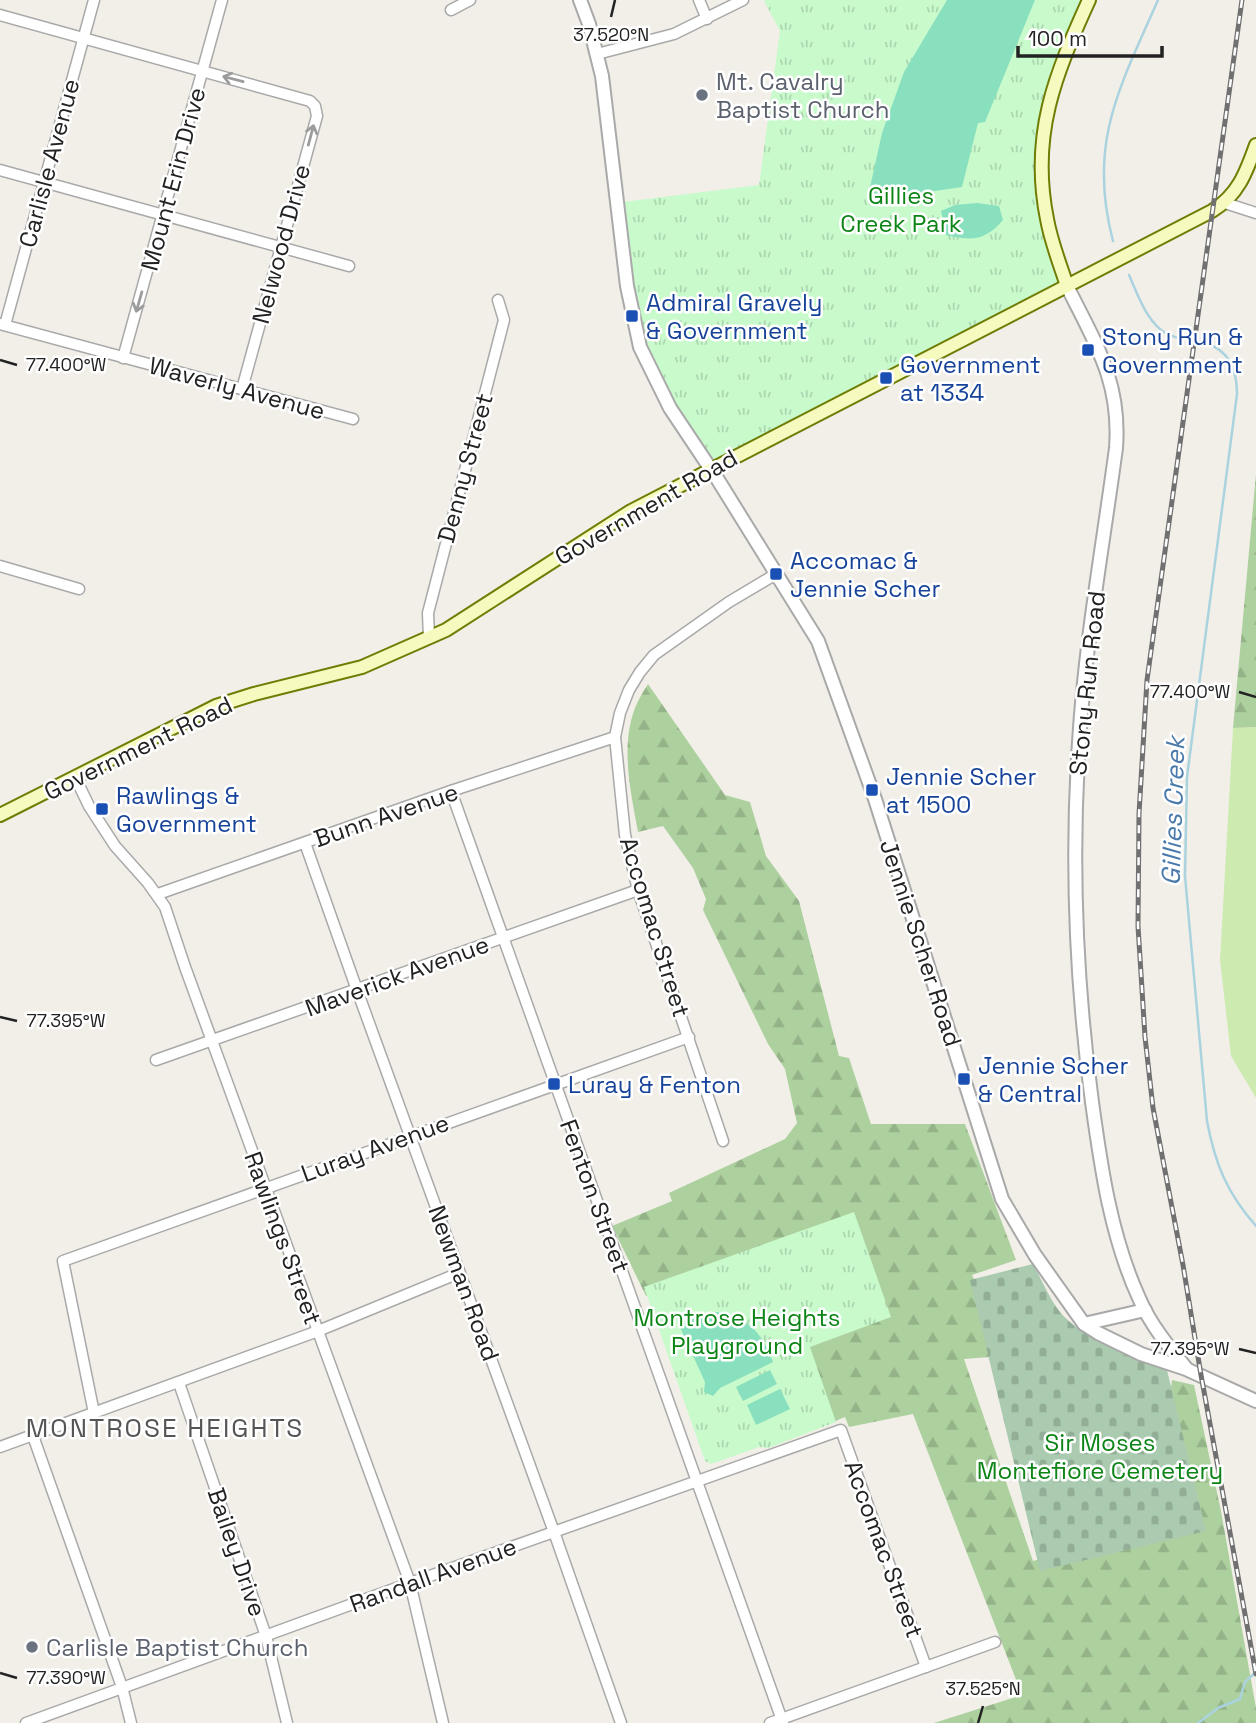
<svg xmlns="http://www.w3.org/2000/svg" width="1256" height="1723" viewBox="0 0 1256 1723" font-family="'Space Grotesk',sans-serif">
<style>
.grass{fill:#cdebb0}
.forest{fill:url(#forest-firs)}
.cemetery{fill:url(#cemetery-stones)}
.park{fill:url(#park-tufts)}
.pitch{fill:#88e0be}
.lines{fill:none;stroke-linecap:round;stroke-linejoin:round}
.stream{stroke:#aad3df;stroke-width:2.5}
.minor-casing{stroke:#a9a9a9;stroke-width:13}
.tertiary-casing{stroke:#a9a9a9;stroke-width:16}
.secondary-casing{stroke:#707d05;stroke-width:16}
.minor{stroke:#fff;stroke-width:10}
.tertiary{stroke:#fff;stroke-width:12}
.secondary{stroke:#f7fabf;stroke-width:12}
.rail-casing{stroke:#707070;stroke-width:5}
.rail{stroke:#fff;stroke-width:2.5;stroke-dasharray:8;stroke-linecap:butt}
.oneway{stroke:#9c9c9c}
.ticks{fill:none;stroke:#222;stroke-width:2.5}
.worship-dot{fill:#6b7280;stroke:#fff;stroke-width:2.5}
.transit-dot{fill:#1a4fb4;stroke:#fff;stroke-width:2.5}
.labels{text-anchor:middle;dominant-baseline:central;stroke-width:5;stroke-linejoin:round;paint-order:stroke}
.worship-label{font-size:24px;fill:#5b616d;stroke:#fff;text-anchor:start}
.street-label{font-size:24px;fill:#222;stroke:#fff}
.park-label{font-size:24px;fill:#0c8416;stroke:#fff}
.transit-label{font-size:24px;fill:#164399;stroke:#fff;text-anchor:start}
.water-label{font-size:26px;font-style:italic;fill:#4a7aab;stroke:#fff}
.neighbourhood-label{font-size:26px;letter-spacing:2px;fill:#555;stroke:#fff}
.ticks-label{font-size:18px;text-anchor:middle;fill:#222;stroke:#fff;stroke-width:5;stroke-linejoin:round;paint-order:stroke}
</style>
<defs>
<pattern id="forest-firs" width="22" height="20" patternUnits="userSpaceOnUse" patternTransform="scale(1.75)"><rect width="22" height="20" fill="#add19e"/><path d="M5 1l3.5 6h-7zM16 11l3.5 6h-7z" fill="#95b388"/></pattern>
<pattern id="cemetery-stones" width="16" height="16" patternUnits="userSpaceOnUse" patternTransform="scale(1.75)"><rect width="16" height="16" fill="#aacbaf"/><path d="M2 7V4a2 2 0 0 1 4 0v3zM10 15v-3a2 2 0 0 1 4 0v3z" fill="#92ae96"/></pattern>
<pattern id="park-tufts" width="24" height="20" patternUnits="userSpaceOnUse" patternTransform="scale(1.75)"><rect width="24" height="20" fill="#c8facc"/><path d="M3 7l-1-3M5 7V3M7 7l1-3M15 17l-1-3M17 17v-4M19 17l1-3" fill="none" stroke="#acd6af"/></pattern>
</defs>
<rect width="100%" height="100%" fill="#f2efe9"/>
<!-- grass -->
<path class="grass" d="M 1256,727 L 1256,1098 L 1231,1056 L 1220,960 L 1233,728 Z"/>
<!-- forest -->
<g class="forest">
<path d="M 1256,474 L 1256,727 L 1233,728 Z"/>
<path d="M 648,684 L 725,795 L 750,802 L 766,856 L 799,901 L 839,1056 L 849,1058 L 871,1124 L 965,1124 L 1016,1260 L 972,1275 L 997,1327 L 1029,1354 L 964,1359 L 1033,1561 L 1095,1544 L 1157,1507 L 1172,1380 L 1194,1385 L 1221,1511 L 1256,1708 L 1256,1723 L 934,1723 L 1022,1695 L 913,1414 L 849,1427 L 845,1417 L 828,1424 L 797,1364 L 841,1238 L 646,1296 L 612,1226 L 672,1201 L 669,1193 L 785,1139 L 797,1123 L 785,1069 L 768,1044 L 703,910 L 706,899 L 693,868 L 663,826 L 638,832 C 631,793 620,747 635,708 C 638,700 643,692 648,684 Z"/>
</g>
<!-- cemetery -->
<path class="cemetery" d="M 1033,1264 C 1042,1280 1049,1298 1060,1312 C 1079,1337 1136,1356 1166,1366 L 1206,1531 L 1040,1571 L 970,1280 Z"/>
<!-- park -->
<g class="park">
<path d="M 766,0 L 1089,0 L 1063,58 L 1042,168 L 1067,286 L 711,469 L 648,368 L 615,203 L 759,185 L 780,31 L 764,1 Z"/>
<path d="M 854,1212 L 891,1317 L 810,1347 L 836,1422 L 768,1448 L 759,1447 L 711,1464 L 705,1461 L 644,1287 Z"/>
</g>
<!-- pitch -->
<g class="pitch">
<path d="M 947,0 L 1035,0 L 985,122 L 978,123 L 962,187 L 867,201 L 882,133 L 904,72 Z"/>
<path d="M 977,203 L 999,206 L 1003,220 C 985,241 972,241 946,235 L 941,211 L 955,205 Z"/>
<path d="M 717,1312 C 749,1319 762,1332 773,1362 L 720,1388 L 713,1396 L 704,1392 L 705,1382 L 678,1323 Z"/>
<path d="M 770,1370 L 777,1384 L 743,1401 L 736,1387 Z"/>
<path d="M 780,1389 L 790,1409 L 756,1425 L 747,1405 Z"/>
</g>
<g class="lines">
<!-- stream -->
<g class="stream">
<path d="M 1113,241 C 1087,143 1120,87 1158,0"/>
<path d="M 1129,275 C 1138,295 1147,323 1167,334 C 1178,340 1193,339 1205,343 C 1229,350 1237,370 1237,394 L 1187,777 L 1185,876 L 1207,1121 C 1215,1164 1227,1193 1256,1226"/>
<path d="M 1198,1723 L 1218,1708 L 1240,1699 L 1245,1682 L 1256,1672"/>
</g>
<!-- minor casing -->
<g class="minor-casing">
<g id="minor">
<path d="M 699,0 L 707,19"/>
<path d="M 451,10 L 470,0"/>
<path d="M 0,15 L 310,101 L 315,106 L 317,116 L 242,389"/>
<path d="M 597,54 L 674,34 L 743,0"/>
<path d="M 0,170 L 349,266"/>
<path d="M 1225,203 L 1256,213"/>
<path d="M 0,324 L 353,419"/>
<path d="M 5,325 L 94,0"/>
<path d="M 123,358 L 222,0"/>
<path d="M 0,566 L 79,589"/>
<path d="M 429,638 L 428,613 L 504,320 L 498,300"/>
<path d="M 75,777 L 89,806 L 115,846 L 148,883 L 165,907 L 185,967 L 410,1583 L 443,1723"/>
<path d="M 451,791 L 783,1723"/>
<path d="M 305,843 L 357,990 L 554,1532 L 621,1723"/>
<path d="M 158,894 L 451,791 L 615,737"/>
<path d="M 156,1060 L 638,890"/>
<path d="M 723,1141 L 638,890 L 625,835 L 615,737 L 620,713 L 629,690 L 640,672 L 654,655 L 729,602 L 776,574"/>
<path d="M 179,1383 L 266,1636 L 287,1723"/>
<path d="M 94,1413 L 63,1261 L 689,1037"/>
<path d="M 33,1436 L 122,1687 L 131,1723"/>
<path d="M 0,1447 L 318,1331 L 459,1273"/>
<path d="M 26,1723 L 410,1583 L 841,1430 L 926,1667"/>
<path d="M 770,1723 L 995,1642"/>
</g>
</g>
<!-- tertiary casing -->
<g class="tertiary-casing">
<g id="tertiary">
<path d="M 580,0 L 589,24 L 602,76 L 627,286 L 640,347 L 670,408 L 718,480 L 818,641 L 875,799 L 1002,1199 L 1035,1255 L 1084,1324 L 1098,1333 L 1141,1354 L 1186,1369 L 1256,1401"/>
<path d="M 1067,286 C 1095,343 1121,381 1116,448 C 1103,545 1085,644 1079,742 C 1071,862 1076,983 1092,1102 C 1101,1168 1111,1237 1139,1298 C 1150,1324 1168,1346 1186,1368"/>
<path d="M 1084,1324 L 1145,1310"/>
</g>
</g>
<!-- secondary casing -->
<g class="secondary-casing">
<g id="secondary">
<path d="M 1067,286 C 1060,264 1051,242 1047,219 C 1030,135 1055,75 1089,0"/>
<path d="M 0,815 L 216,706 L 254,694 L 362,667 L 446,630 L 631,511 L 1212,211 C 1238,195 1246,173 1256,145"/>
</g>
</g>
<!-- minor -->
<use href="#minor" class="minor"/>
<!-- tertiary -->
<use href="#tertiary" class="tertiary"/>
<!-- secondary -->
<use href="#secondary" class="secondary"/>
<!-- rail casing -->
<g class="rail-casing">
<path id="rail" d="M 1242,0 L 1147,680 L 1139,814 L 1138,926 L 1145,1037 L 1153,1108 L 1183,1265 L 1201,1375 L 1256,1674"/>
</g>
<!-- rail -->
<use href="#rail" class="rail"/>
</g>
<!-- one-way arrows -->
<defs><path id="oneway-shaft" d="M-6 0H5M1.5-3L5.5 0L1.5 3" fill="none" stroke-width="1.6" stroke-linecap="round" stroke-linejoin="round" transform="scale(1.75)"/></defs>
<g class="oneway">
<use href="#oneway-shaft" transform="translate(233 79) rotate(-165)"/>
<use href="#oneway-shaft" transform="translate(311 135) rotate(-75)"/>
<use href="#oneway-shaft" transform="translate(139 302) rotate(106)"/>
</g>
<!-- ticks -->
<path class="ticks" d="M 611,17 L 615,0M 0,360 L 17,365M 1239,692 L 1256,697M 0,1017 L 17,1021M 1239,1349 L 1256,1353M 0,1673 L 17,1678M 978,1723 L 983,1706"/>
<!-- markers -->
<g class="worship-dot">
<circle cx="702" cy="95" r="7"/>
<circle cx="32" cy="1647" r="7"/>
</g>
<g class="transit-dot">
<rect x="625" y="309" width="14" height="14" rx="3.5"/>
<rect x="1081" y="343" width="14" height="14" rx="3.5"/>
<rect x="879" y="371" width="14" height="14" rx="3.5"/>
<rect x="769" y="567" width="14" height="14" rx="3.5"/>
<rect x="865" y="783" width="14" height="14" rx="3.5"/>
<rect x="95" y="802" width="14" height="14" rx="3.5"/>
<rect x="957" y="1072" width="14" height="14" rx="3.5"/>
<rect x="547" y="1077" width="14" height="14" rx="3.5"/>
</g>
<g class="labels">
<!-- worship labels -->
<g class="worship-label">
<text x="716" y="81">Mt. Cavalry<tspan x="716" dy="28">Baptist Church</tspan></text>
<text x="46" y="1647">Carlisle Baptist Church</text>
</g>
<!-- street labels -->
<g class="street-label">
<text transform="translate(49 163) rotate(-75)">Carlisle Avenue</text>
<text transform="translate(173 179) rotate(-75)">Mount Erin Drive</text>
<text transform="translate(281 244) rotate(-75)">Nelwood Drive</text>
<text transform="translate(237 388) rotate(15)">Waverly Avenue</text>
<text transform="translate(465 468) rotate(-75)">Denny Street</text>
<text transform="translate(646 507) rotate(-30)">Government Road</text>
<text transform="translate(1087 683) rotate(-84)">Stony Run Road</text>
<text transform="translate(138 748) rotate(-26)">Government Road</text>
<text transform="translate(386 815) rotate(-19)">Bunn Avenue</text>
<text transform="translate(655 927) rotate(73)">Accomac Street</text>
<text transform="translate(921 943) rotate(72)">Jennie Scher Road</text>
<text transform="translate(397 976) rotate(-20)">Maverick Avenue</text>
<text transform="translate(375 1148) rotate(-20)">Luray Avenue</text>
<text transform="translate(595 1196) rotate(70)">Fenton Street</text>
<text transform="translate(283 1238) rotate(70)">Rawlings Street</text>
<text transform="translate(464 1283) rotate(70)">Newman Road</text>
<text transform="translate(884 1549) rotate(70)">Accomac Street</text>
<text transform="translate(237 1552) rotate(71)">Bailey Drive</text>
<text transform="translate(433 1575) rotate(-20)">Randall Avenue</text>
</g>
<!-- park labels -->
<g class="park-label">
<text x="901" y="195">Gillies<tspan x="901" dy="28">Creek Park</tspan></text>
<text x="737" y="1317">Montrose Heights<tspan x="737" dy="28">Playground</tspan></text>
<text x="1100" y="1442">Sir Moses<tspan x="1100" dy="28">Montefiore Cemetery</tspan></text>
</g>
<!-- transit labels -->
<g class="transit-label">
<text x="646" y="302">Admiral Gravely<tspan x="646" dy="28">&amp; Government</tspan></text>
<text x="1102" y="336">Stony Run &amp;<tspan x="1102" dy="28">Government</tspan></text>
<text x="900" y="364">Government<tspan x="900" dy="28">at 1334</tspan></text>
<text x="790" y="560">Accomac &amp;<tspan x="790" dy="28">Jennie Scher</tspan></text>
<text x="886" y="776">Jennie Scher<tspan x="886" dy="28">at 1500</tspan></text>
<text x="116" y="795">Rawlings &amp;<tspan x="116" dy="28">Government</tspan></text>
<text x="978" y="1065">Jennie Scher<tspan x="978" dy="28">&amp; Central</tspan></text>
<text x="568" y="1084">Luray &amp; Fenton</text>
</g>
<!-- water labels -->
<g class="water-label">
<text transform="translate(1173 811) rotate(-88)">Gillies Creek</text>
</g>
<!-- neighbourhood labels -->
<g class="neighbourhood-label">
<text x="165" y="1428">MONTROSE HEIGHTS</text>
</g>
</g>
<g class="ticks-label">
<text x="611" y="41">37.520°N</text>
<text x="66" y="371">77.400°W</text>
<text x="1190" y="698">77.400°W</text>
<text x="66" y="1027">77.395°W</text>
<text x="1190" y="1355">77.395°W</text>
<text x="66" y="1684">77.390°W</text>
<text x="983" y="1695">37.525°N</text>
</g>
<!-- scale -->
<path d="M1018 46v10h144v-10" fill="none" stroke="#222222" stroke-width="3.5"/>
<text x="1028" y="46" font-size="21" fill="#222222" stroke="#ffffff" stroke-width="5" paint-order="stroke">100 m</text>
</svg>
